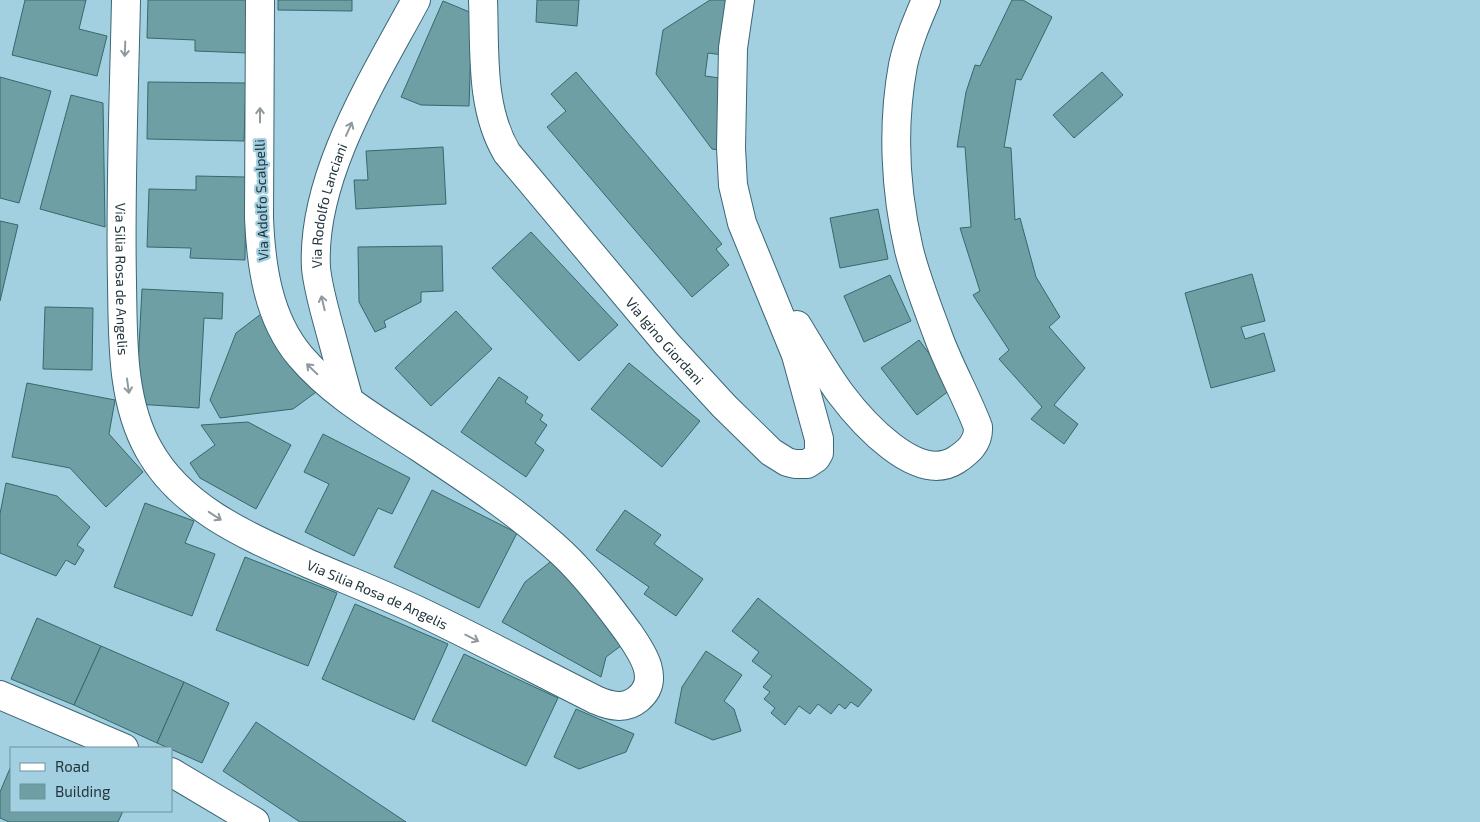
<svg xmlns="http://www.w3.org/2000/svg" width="1480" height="822" viewBox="0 0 1480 822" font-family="'Exo 2',sans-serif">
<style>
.building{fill:#6d9fa4;stroke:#36686c}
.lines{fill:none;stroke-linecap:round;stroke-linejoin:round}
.street-casing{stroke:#3b6676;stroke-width:30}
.street{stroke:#fff;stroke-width:28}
.oneway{stroke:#909a9e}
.labels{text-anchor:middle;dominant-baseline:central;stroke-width:4.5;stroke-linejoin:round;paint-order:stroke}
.street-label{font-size:14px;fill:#22353c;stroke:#a2d0e1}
</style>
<rect width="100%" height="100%" fill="#a2d0e1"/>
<!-- building -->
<g class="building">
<path d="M 25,0 L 86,0 L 79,29 L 107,36 L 97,76 L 12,55 Z"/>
<path d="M 148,0 L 250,0 L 248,53 L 195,51 L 195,40 L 147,38 Z"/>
<path d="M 278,0 L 352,0 L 352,11 L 278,10 Z"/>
<path d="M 537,0 L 579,0 L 577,26 L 536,22 Z"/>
<path d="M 710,0 L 736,0 L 730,56 L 708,53 L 705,76 L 727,79 L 719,150 L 712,149 L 656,74 L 663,30 Z"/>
<path d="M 1012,0 L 1023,0 L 1052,17 L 1021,80 L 1016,79 L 1004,147 L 1011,148 L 1015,220 L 1020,218 L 1036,277 L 1060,317 L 1049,327 L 1085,368 L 1054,405 L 1078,424 L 1064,444 L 1031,419 L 1042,407 L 999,359 L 1009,350 L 973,295 L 980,291 L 960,228 L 971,227 L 965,147 L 957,147 L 966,92 L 975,65 L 980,66 Z"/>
<path d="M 443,1 L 472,13 L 469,106 L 421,105 L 401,97 Z"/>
<path d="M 576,72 L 722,244 L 716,249 L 729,265 L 692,297 L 547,127 L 566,111 L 551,94 Z"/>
<path d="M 1102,72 L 1123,95 L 1074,138 L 1053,115 Z"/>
<path d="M 0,77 L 51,91 L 19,203 L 0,198 Z"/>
<path d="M 148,82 L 246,83 L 244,141 L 147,139 Z"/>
<path d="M 71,95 L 103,103 L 105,227 L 40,209 Z"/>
<path d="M 443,147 L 446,204 L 356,209 L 354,180 L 368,180 L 366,151 Z"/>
<path d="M 196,176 L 246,177 L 245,260 L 190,258 L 191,248 L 147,247 L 149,189 L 196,190 Z"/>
<path d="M 878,209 L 888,259 L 840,268 L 830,218 Z"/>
<path d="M 0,221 L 18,225 L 0,301 Z"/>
<path d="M 531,232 L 618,325 L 579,361 L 492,268 Z"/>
<path d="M 442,246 L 443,291 L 421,292 L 421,302 L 384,321 L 386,327 L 375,332 L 359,302 L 358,247 Z"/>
<path d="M 1252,274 L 1265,321 L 1241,327 L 1245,339 L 1264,333 L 1275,371 L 1211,388 L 1185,293 Z"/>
<path d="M 890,275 L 911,321 L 864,342 L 844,296 Z"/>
<path d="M 142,289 L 223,293 L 222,319 L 204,318 L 199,408 L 136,404 Z"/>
<path d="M 45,307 L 93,308 L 92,370 L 43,369 Z"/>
<path d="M 456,311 L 492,349 L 431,406 L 395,368 Z"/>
<path d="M 261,314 L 319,390 L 293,409 L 220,418 L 210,400 L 236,333 Z"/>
<path d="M 919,340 L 954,387 L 917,415 L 881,368 Z"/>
<path d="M 629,363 L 700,421 L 662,467 L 591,409 Z"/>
<path d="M 499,377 L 528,397 L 525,402 L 543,415 L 540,420 L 547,425 L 535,443 L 544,450 L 526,477 L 461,432 Z"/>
<path d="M 27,383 L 115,400 L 109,434 L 143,472 L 106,507 L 70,468 L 12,457 Z"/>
<path d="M 248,422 L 291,445 L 256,509 L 200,478 L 190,463 L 215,445 L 201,425 Z"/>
<path d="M 323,434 L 410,478 L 392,514 L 378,508 L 354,556 L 305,532 L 329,484 L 304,472 Z"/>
<path d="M 6,483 L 57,496 L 90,527 L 77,545 L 84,550 L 75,565 L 66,560 L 56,576 L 0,553 L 0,514 Z"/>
<path d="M 432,490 L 517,533 L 479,608 L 394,567 Z"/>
<path d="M 145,503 L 194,521 L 185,543 L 215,554 L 192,616 L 114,587 Z"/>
<path d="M 625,510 L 661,535 L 654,544 L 703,579 L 676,616 L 644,594 L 649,587 L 596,550 Z"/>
<path d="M 245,557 L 337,593 L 308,666 L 216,630 Z"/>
<path d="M 554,559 L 622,645 L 606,657 L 601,677 L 502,622 L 525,582 Z"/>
<path d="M 758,598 L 872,690 L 858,707 L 851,702 L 845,709 L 839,704 L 831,714 L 818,704 L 810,714 L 799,706 L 785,725 L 771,713 L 775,708 L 764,699 L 770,692 L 763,687 L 772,676 L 752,661 L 759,652 L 732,631 Z"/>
<path d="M 355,604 L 448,644 L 414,720 L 322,679 Z"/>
<path d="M 37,618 L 101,646 L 74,705 L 11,679 Z"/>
<path d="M 101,646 L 184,682 L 157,743 L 74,705 Z"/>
<path d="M 706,651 L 742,675 L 724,701 L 734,709 L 741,731 L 713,740 L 675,723 L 682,687 Z"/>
<path d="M 464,654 L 558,698 L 526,766 L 432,721 Z"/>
<path d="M 184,682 L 229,703 L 202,763 L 157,743 Z"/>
<path d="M 576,709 L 634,734 L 626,752 L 579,769 L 554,757 Z"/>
<path d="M 256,722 L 406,822 L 300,822 L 223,771 Z"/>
<path d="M 11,766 L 11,811 L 123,811 L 118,822 L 9,822 L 0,818 L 0,792 Z"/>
</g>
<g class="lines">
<!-- street casing -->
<g class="street-casing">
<g id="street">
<path id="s1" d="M 126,0 C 124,94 120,189 122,283 C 123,338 121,401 149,450 C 181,508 247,536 305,562 C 344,579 383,594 421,612 C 480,640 538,671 596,700 C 610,706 625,710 638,699 C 662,679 641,651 628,632 C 608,605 587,577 563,554 C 519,513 469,481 420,448 C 379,421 333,395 300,356 C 268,318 261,266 259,218 L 260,0"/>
<path id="s2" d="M 483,0 C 485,51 480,108 507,153 L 667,344 L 724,406 L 771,452 L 787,462 L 795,464 L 807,464 L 816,458 L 819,453 L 819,439 L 796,355 L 742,223 L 733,185 L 731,148 L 733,48 L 740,0"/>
<path d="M 797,325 C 811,348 824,371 840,393 C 861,421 917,485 956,460 C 968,452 979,443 978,427 C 966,395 948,365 937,333 C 927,306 916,278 909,250 C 895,190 892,125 903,65 C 908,42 917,21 926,0"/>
<path id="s3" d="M 349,400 C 342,376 336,352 329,327 C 324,308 318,288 316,268 C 311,177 374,78 416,0"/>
<path d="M 0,695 L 124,748"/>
<path d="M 171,772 L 255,822"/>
</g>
</g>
<!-- street -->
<use href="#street" class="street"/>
</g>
<!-- one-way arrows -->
<defs><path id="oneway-shaft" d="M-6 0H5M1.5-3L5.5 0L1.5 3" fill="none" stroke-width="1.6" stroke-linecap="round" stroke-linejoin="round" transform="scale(1.25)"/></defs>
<g class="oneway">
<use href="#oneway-shaft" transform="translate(125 49) rotate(92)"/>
<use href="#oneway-shaft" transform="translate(260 115) rotate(-90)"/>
<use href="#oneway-shaft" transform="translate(349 129) rotate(-66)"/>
<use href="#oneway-shaft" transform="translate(323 303) rotate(-103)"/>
<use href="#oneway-shaft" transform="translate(312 369) rotate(-136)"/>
<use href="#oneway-shaft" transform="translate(128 386) rotate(82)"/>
<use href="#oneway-shaft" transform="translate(215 516) rotate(33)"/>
<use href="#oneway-shaft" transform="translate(472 638) rotate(27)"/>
</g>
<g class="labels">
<!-- street labels -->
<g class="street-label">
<text transform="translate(261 200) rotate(-92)">Via Adolfo Scalpelli</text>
<text stroke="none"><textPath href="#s3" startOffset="200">Via Rodolfo Lanciani</textPath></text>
<text stroke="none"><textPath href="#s1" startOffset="279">Via Silia Rosa de Angelis</textPath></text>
<text stroke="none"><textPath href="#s2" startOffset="402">Via Igino Giordani</textPath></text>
<text stroke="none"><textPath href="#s1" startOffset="729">Via Silia Rosa de Angelis</textPath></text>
</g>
</g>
<!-- legend -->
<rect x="10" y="747" width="162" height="65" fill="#a2d0e1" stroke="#6f929f"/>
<rect x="20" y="763" width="25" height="8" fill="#ffffff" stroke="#6f929f"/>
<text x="55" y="772" font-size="15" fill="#22353c">Road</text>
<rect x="20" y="784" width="25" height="15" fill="#6d9fa4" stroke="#6f929f"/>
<text x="55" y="797" font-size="15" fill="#22353c">Building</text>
</svg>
